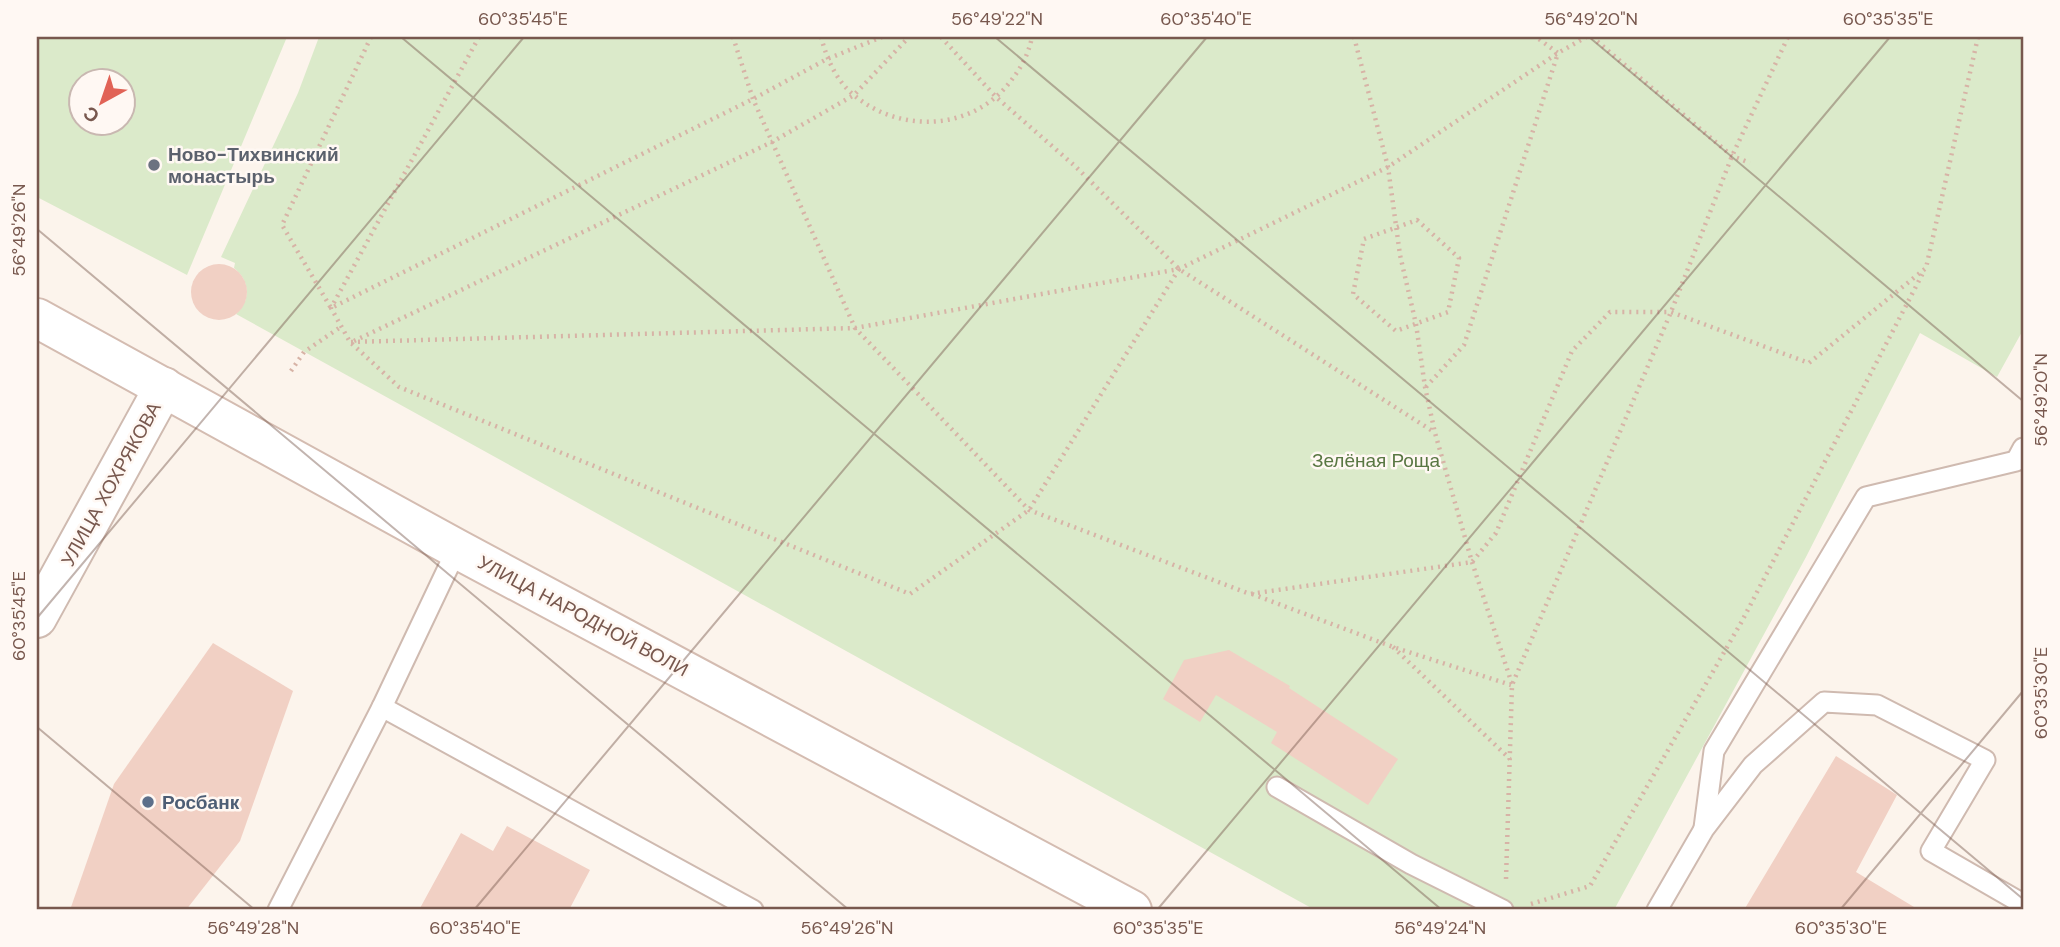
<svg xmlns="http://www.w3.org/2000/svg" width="2060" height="947" viewBox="0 0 2060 947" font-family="'DM Sans',sans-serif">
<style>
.green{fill:#dbeaca;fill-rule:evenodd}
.building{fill:#f1d0c4}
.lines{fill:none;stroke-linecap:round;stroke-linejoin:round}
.lane-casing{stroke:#cfbab0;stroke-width:23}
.street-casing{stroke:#cfbab0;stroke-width:42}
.secondary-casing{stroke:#d4bcb1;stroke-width:42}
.path{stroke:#d7b3a6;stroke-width:4.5;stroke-dasharray:2 5;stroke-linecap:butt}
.lane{stroke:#fff;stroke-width:19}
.street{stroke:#fff;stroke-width:38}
.secondary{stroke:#fff;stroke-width:38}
.ticks{fill:none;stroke:#78584e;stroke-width:2;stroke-opacity:0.45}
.worship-dot{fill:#6b7280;stroke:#fff8f3;stroke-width:2.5}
.service-dot{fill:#5c6f8a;stroke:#fff8f3;stroke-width:2.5}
.labels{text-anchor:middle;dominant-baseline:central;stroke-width:5;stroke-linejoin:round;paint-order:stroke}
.worship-label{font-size:19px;font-weight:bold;fill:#5b616d;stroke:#fff8f3;text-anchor:start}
.park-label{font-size:19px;fill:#597743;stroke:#fff8f3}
.street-label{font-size:19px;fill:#78584e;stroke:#fff8f3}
.service-label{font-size:19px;font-weight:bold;fill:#4e5e75;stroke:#fff8f3;text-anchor:start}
.neatline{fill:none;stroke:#78584e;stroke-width:2.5}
.ticks-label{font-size:18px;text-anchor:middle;fill:#78584e}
</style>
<rect width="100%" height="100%" fill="#fcf4ec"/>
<!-- green -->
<g class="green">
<path d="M 37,37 L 287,37 L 187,275 L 37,197 ZM 122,80 L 122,122 L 80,122 L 80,80 Z"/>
<path d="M 319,37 L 2023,37 L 2023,330 L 1997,377 L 1920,333 L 1806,557 L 1614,910 L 1315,910 L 236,314 C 251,301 250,280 234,268 L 235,263 L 221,257 L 298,93 Z"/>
</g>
<!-- building -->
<g class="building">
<circle cx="219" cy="292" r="28"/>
<path d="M 213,643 L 293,691 L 240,841 L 186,910 L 70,910 L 114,784 Z"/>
<path d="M 1229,650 L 1290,686 L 1289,688 L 1398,759 L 1368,805 L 1271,743 L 1277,732 L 1216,695 L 1200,722 L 1163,699 L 1184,660 Z"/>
<path d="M 1836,756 L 1897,795 L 1856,872 L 1919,910 L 1744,910 Z"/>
<path d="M 507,826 L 590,870 L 569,910 L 419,910 L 461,833 L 493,851 Z"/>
</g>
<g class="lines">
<!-- lane casing -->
<g class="lane-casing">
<g id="lane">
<path d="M 382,707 L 753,910"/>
<path d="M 1277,787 L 1411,864 L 1503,910"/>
<path d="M 1704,828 L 1714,751 L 1866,497 L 2016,461 L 2023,448"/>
<path d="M 278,910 L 382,707 L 457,549"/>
<path d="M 1657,910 L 1704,829 L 1753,765 L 1824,702 L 1877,705 L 1985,760 L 1931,851 L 2023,904"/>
</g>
</g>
<!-- street casing -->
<g class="street-casing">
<path id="street" d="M 37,618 L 164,387"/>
</g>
<!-- secondary casing -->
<g class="secondary-casing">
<path id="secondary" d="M 37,318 L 457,549 L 1132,910"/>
</g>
<!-- path -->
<g class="path">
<path d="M 371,37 L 282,225 L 331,308 L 753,99 L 827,59 L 882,37"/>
<path d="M 479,37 L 331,308 L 350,342 L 399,387 L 910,594 L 1029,510 L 1179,269"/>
<path d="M 733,37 L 753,99 L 855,328 L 1029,510 L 1250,594 L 1472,562 L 1496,533 L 1572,351 L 1610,312 L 1671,312 L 1809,363 L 1926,268 L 1978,37"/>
<path d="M 821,37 C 827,59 836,81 855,96 C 899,132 966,131 1005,88 C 1018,73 1028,57 1032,37"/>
<path d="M 941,37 L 996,97 L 1076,167 L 1179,269 L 1434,432"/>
<path d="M 1354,37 L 1388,167 L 1400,255 L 1416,324 L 1425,387 L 1435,433 L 1472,562 L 1512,684"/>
<path d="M 1592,37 L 1732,156 L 1750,163"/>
<path d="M 1417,220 L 1459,258 L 1448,312 L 1396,331 L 1353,294 L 1364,239 Z"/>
<path d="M 354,341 L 772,142 L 854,95 L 909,37"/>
<path d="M 351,342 L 855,328 L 1179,269 L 1388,167 L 1558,53 L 1586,37"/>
<path d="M 291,371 L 304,352 L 342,326"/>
<path d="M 1426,387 L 1464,345 L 1558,53 L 1536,37"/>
<path d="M 1252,594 L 1393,647 L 1511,685"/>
<path d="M 1393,647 L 1510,759"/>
<path d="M 1506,879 L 1512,685 L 1671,312 L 1732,156 L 1788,37"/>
<path d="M 1531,904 L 1590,886 L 1742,621 L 1924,271"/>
</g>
<!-- lane -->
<use href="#lane" class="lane"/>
<!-- street -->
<use href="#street" class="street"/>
<!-- secondary -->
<use href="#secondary" class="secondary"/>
</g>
<!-- ticks -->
<path class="ticks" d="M 401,37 L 1442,910M 995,37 L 2023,899M 1589,37 L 2023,401M 37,229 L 849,910M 37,618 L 524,37M 37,727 L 255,910M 474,910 L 1207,37M 1157,910 L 1890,37M 1840,910 L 2023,691"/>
<!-- markers -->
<circle class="worship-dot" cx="154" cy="165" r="7"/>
<circle class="service-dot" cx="148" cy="802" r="7"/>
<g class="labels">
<!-- worship labels -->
<g class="worship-label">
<text x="168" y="154">Ново-Тихвинский<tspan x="168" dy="22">монастырь</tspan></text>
</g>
<!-- park labels -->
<g class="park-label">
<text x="1376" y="460">Зелёная Роща</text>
</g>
<!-- street labels -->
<g class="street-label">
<text transform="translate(111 484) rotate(-61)">УЛИЦА ХОХРЯКОВА</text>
<text transform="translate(583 616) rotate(28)">УЛИЦА НАРОДНОЙ ВОЛИ</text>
</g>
<!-- service labels -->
<g class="service-label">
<text x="162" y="802">Росбанк</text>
</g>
</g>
<!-- border -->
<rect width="2060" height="947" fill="none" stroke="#fff8f3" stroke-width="77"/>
<!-- north arrow -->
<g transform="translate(102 102) rotate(220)"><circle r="33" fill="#fff8f3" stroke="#c9b8b1" stroke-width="2"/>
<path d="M0-5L12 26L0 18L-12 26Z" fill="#e16356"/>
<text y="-10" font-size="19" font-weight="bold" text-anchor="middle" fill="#78584e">С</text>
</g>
<rect x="38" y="38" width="1984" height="870" class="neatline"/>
<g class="ticks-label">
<text x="523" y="25">60°35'45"E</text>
<text x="997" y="25">56°49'22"N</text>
<text x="1206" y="25">60°35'40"E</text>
<text x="1591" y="25">56°49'20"N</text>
<text x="1888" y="25">60°35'35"E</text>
<text transform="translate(19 230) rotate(-90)" y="6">56°49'26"N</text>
<text transform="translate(2041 400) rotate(-90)" y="6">56°49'20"N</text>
<text transform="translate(19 616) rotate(-90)" y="6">60°35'45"E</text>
<text transform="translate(2041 693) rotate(-90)" y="6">60°35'30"E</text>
<text x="253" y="934">56°49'28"N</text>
<text x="475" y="934">60°35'40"E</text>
<text x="847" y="934">56°49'26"N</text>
<text x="1158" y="934">60°35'35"E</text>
<text x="1440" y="934">56°49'24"N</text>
<text x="1841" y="934">60°35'30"E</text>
</g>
</svg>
